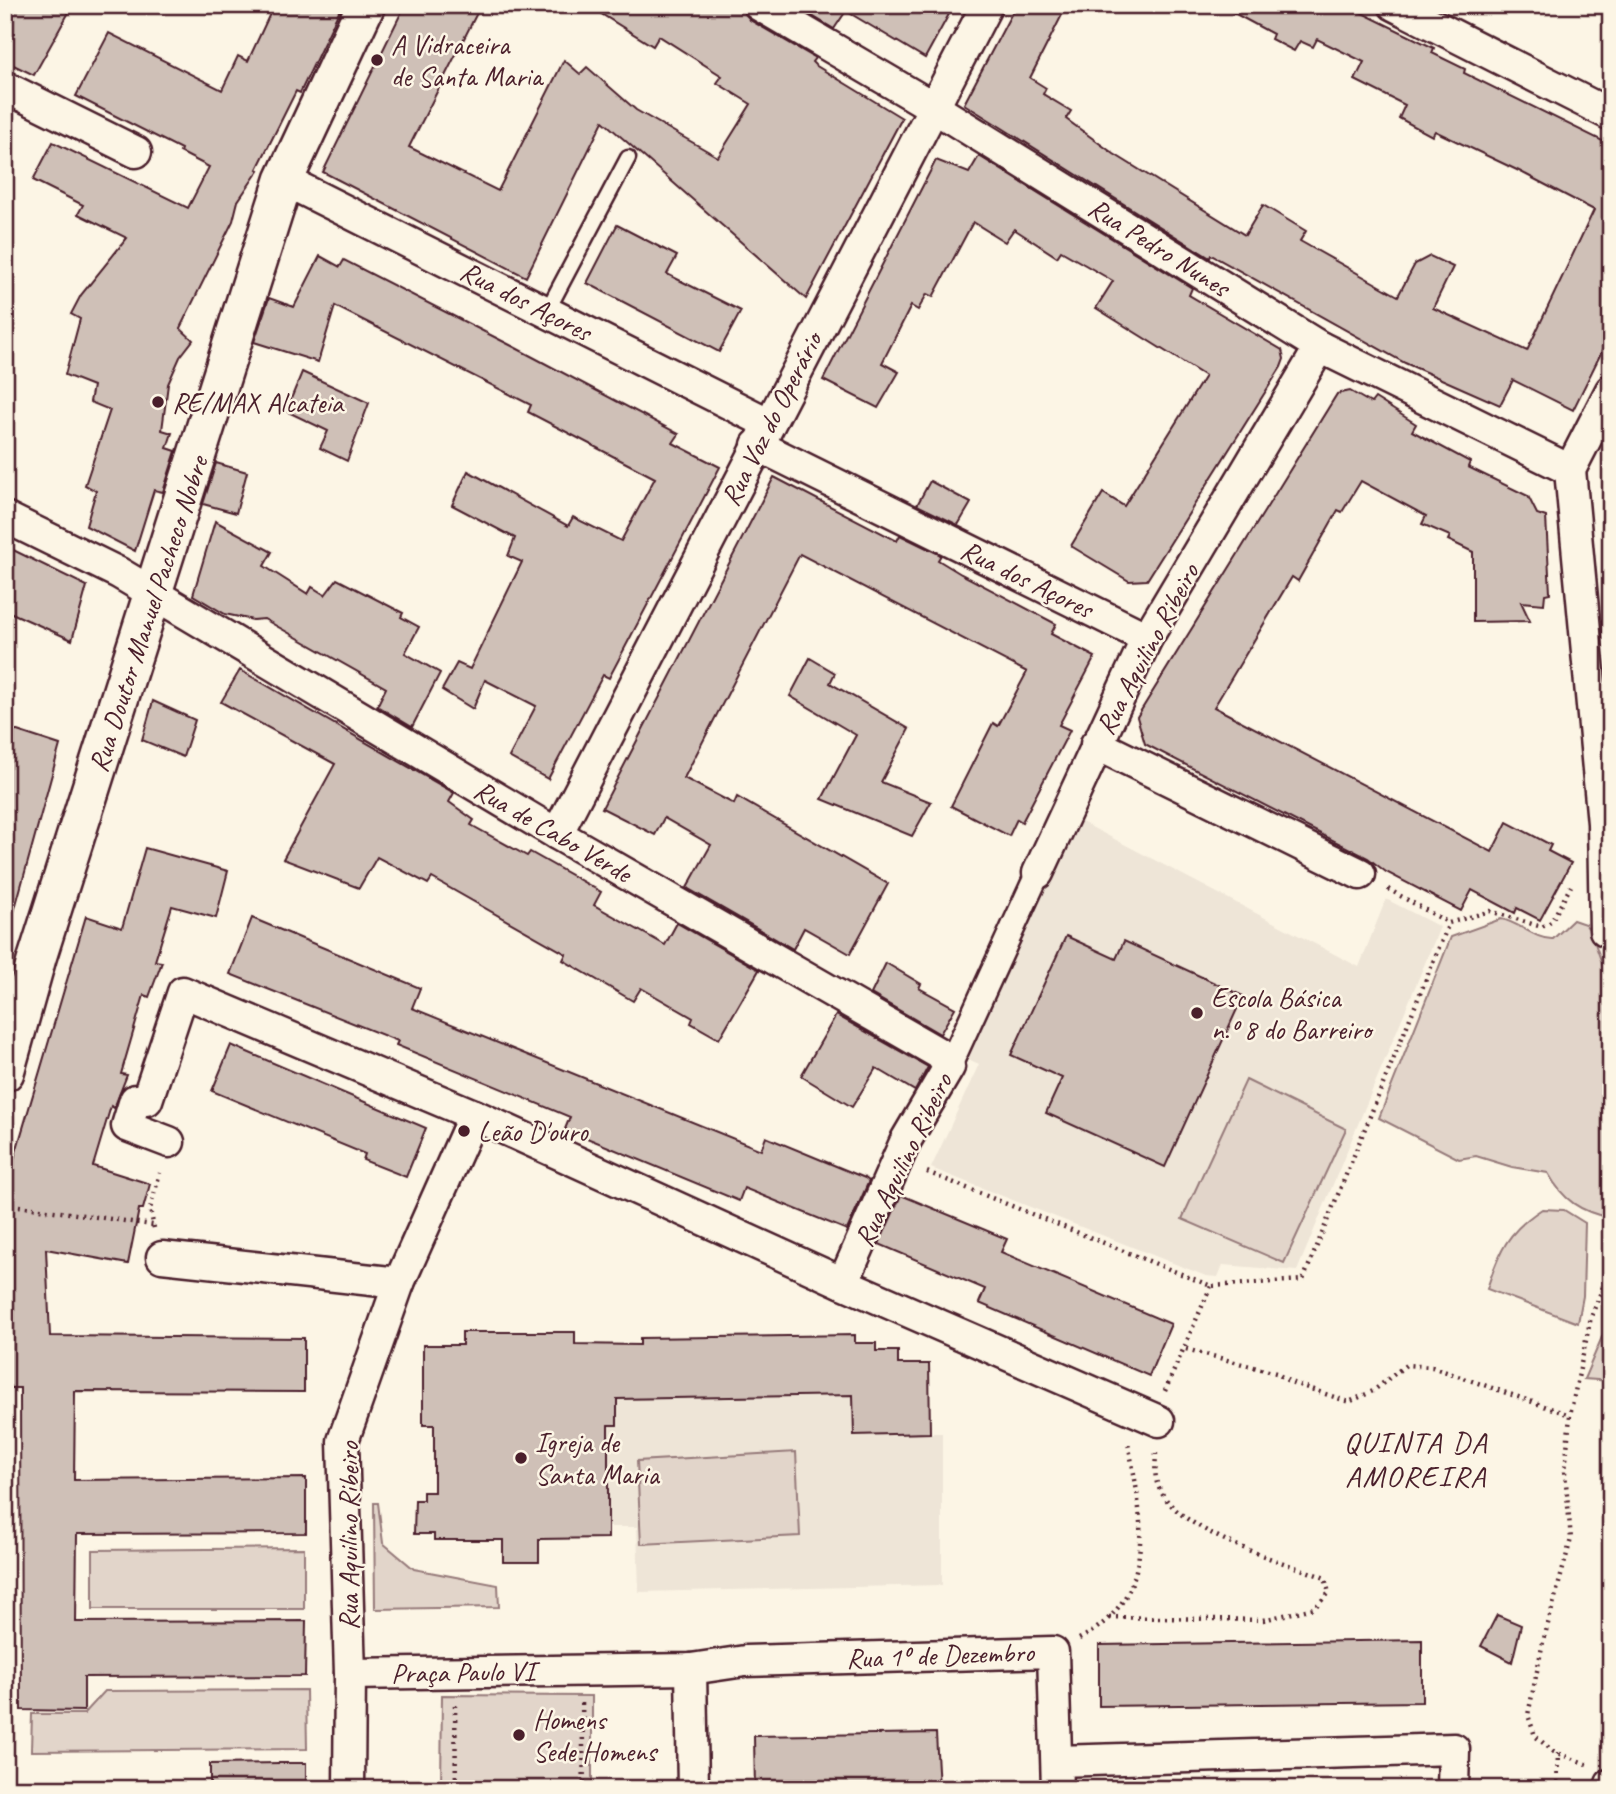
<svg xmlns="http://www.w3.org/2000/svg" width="1616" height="1794" viewBox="0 0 1616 1794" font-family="Caveat,sans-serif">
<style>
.built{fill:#eee5d7}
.green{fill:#e2d5ca;stroke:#967a7a;stroke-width:2}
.building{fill:#cfc0b7;stroke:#4a1f2b;stroke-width:2}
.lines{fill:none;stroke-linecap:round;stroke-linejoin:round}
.service-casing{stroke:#4a1f2b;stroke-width:19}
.pedestrian-casing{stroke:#4a1f2b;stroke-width:28}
.minor-casing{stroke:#4a1f2b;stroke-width:35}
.tertiary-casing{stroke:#4a1f2b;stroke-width:42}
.path{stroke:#4a1f2b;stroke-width:4.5;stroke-dasharray:2 5;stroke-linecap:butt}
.service{stroke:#fcf5e5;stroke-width:14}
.pedestrian{stroke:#fcf5e5;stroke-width:23}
.minor{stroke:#fcf5e5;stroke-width:30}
.tertiary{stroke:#fcf5e5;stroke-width:37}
.poi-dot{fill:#4a1f2b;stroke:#fcf5e5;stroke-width:2.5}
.labels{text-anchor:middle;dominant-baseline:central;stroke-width:5;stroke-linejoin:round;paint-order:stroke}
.poi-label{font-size:28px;fill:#4a1f2b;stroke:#fcf5e5;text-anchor:start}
.street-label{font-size:28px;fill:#4a1f2b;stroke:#fcf5e5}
.neighbourhood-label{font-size:30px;letter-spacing:2px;fill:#4a1f2b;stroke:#fcf5e5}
</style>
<rect width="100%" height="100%" fill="#fcf5e5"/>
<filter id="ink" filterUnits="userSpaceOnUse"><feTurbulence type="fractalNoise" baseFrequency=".0143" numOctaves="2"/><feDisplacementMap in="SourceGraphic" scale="14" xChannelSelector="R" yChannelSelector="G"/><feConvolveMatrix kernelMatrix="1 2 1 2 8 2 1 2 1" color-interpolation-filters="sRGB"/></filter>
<g filter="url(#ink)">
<!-- built -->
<g class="built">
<path d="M 1076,819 L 1359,967 L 1386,899 L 1440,927 L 1297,1271 L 1223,1265 L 1218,1277 L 1206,1276 L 931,1168 L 979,1064 L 968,1059 Z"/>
<path d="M 855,1335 L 856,1343 L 876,1343 L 876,1351 L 898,1351 L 899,1364 L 929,1364 L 930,1433 L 942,1433 L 942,1585 L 639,1592 L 637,1527 L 608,1527 L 608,1425 L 617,1425 L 617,1345 L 640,1345 L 640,1338 Z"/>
</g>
<!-- green -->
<g class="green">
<path d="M 1501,919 C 1519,922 1535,940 1553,939 L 1573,920 L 1585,924 L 1591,932 L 1611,989 L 1611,1218 C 1580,1212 1563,1200 1548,1173 L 1512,1167 L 1476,1156 L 1459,1159 L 1379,1118 L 1451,937 Z"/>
<path d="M 1246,1080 L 1346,1129 L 1284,1263 L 1182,1219 Z"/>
<path d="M 1542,1209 L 1564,1210 L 1585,1223 L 1583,1296 L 1578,1323 L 1487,1289 C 1499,1251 1508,1231 1542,1209 Z"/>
<path d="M 1611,1316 L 1611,1381 L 1584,1379 Z"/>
<path d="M 796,1452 L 800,1536 L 641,1544 L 637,1461 Z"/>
<path d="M 374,1503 L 378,1503 L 383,1543 L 414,1569 L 498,1585 L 499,1607 L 375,1609 Z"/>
<path d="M 304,1548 L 304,1609 L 93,1609 L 93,1550 Z"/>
<path d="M 306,1690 L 307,1749 L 31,1751 L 32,1714 L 84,1714 L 105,1691 Z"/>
<path d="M 442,1695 L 592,1696 L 592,1789 L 441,1789 Z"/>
</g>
<!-- building -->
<g class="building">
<path d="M 5,5 L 73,5 L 34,75 L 5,61 Z"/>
<path d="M 274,5 L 342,5 L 300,93 L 296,91 L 257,169 L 259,170 L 238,201 L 233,221 L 180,328 L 193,340 L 180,357 L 168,384 L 162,430 L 172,433 L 167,448 L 176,451 L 163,492 L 154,490 L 135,551 L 86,526 L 96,491 L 85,485 L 110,410 L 90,402 L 93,386 L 65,375 L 80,319 L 71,314 L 81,295 L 127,238 L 78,214 L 83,205 L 33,180 L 53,142 L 188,208 L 209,167 L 180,152 L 181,149 L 76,96 L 109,33 L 222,90 L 238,56 L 248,61 Z"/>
<path d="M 405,5 L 481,5 L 409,147 L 498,191 L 564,60 L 580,74 L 587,67 L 636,110 L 718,157 L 751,104 L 717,83 L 722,76 L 659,36 L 653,46 L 587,5 L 742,5 L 750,20 L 815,58 L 812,62 L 815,65 L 902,118 L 806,299 L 603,121 L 526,277 L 323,172 Z"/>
<path d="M 794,5 L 954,5 L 925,58 L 846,11 L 834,29 Z"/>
<path d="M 1016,5 L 1067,5 L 1030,78 L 1046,88 L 1043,94 L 1071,111 L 1066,119 L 1114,154 L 1245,235 L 1263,205 L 1306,231 L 1300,241 L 1398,296 L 1415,264 L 1430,256 L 1453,267 L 1433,308 L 1527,351 L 1594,210 L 1519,171 L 1435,131 L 1432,136 L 1399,118 L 1405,105 L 1355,80 L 1364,62 L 1317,39 L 1313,47 L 1300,41 L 1294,51 L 1271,39 L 1273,34 L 1219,5 L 1346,5 L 1434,48 L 1432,53 L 1465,69 L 1464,73 L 1611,145 L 1611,333 L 1573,410 L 1513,380 L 1500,405 L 1405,363 L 1211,255 L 1210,258 L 964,104 Z"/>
<path d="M 979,156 L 1192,288 L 1189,295 L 1282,350 L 1284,359 L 1281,367 L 1147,580 L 1129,581 L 1071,546 L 1103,493 L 1124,506 L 1205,376 L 1096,308 L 1113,281 L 1061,251 L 1057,257 L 1014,229 L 1005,242 L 973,222 L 933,297 L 927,294 L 918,310 L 911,306 L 882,363 L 899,372 L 878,408 L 823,380 L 936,160 L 969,173 Z"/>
<path d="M 617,225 L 677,256 L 667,274 L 741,311 L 719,352 L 587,283 Z"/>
<path d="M 320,256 L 340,267 L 344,260 L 514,347 L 679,434 L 673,443 L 720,467 L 609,678 L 603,675 L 548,779 L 509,757 L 536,706 L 485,680 L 473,709 L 442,690 L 457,663 L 470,669 L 522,562 L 508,556 L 515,538 L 452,505 L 468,471 L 568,526 L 573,517 L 621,541 L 655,478 L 528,412 L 531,405 L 335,306 L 318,362 L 254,342 L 269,298 L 294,307 Z"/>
<path d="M 302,372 L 369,403 L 347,461 L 320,448 L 328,431 L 286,411 Z"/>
<path d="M 1350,391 L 1371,403 L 1375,398 L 1416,424 L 1412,431 L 1470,462 L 1468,467 L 1528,496 L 1537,514 L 1546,517 L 1550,593 L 1545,594 L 1544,604 L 1521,602 L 1530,621 L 1473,622 L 1473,552 L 1448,540 L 1450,536 L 1422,524 L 1426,516 L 1361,481 L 1342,512 L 1338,510 L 1298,581 L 1292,577 L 1214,707 L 1492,852 L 1507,822 L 1551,845 L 1548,851 L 1571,863 L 1540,920 L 1517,908 L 1515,913 L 1472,890 L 1461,911 L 1386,872 L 1368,858 L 1145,744 L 1137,717 L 1337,394 Z"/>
<path d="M 216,463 L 247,472 L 236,513 L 203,504 Z"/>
<path d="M 774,477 L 897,541 L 900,535 L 941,555 L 938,560 L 961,574 L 1056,624 L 1051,634 L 1095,657 L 1059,725 L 1070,730 L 1022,822 L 1017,819 L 1009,836 L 951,806 L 993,723 L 998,726 L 1027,672 L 800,554 L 684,778 L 734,804 L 737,797 L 888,884 L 850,954 L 804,928 L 793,949 L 687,888 L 711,845 L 664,818 L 655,835 L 602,808 Z"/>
<path d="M 930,481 L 971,503 L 958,525 L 917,505 Z"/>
<path d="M 215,521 L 272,552 L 264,566 L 308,594 L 312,587 L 325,595 L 337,579 L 403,613 L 401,617 L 419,627 L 405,653 L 440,673 L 412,727 L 377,706 L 386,688 L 264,619 L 253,620 L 225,614 L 193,595 Z"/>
<path d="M 5,546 L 87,586 L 72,640 L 5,610 Z"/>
<path d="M 810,658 L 835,673 L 830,683 L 909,729 L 881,782 L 931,802 L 912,836 L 822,799 L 856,735 L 790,696 Z"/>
<path d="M 240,670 L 454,793 L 449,802 L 474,820 L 471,825 L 527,856 L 530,852 L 601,892 L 594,905 L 665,945 L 677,923 L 759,970 L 719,1039 L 691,1023 L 693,1018 L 641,988 L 633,1001 L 563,960 L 566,954 L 432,878 L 428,884 L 377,857 L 359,888 L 283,859 L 335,764 L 221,702 Z"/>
<path d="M 153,701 L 195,720 L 183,757 L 142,740 Z"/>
<path d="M 5,727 L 60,745 L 14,912 L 5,911 Z"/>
<path d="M 145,848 L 228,871 L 216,918 L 172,906 L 155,961 L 162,962 L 149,997 L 144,995 L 121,1074 L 127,1075 L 114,1108 L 111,1106 L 93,1166 L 150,1184 L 143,1209 L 139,1209 L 128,1264 L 46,1249 L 50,1336 L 304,1338 L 304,1392 L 75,1391 L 74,1480 L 306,1478 L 306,1533 L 77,1534 L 76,1622 L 306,1621 L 305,1676 L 84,1677 L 84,1711 L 21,1710 L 20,1388 L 5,1388 L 5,1189 L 86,916 L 122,928 Z"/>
<path d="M 252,918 L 420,988 L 412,1008 L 761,1150 L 766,1137 L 865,1178 L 869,1181 L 847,1230 L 744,1188 L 739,1201 L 565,1129 L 570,1117 L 396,1045 L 398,1041 L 230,974 Z"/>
<path d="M 1066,936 L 1116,959 L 1124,941 L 1243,996 L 1165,1167 L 1046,1113 L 1062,1078 L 1011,1055 Z"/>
<path d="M 886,963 L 921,984 L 919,988 L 955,1008 L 940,1034 L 871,994 Z"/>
<path d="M 836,1015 L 928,1067 L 915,1091 L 876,1068 L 852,1107 L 801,1076 Z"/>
<path d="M 231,1045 L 426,1128 L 406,1177 L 363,1160 L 365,1154 L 212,1091 Z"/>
<path d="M 901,1195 L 1007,1239 L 1001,1252 L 1171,1324 L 1149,1376 L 979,1303 L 985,1289 L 879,1244 Z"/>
<path d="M 462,1332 L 575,1332 L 575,1344 L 640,1345 L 640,1338 L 855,1335 L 855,1343 L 876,1343 L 876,1351 L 898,1351 L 898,1364 L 929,1364 L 930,1433 L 854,1435 L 853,1395 L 617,1399 L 617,1425 L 608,1425 L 608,1538 L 539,1539 L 539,1562 L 503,1562 L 503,1540 L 434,1540 L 434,1534 L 414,1534 L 415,1500 L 423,1500 L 423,1492 L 434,1492 L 434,1425 L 423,1425 L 423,1345 L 462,1345 Z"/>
<path d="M 1497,1615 L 1521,1625 L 1512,1662 L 1481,1646 Z"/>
<path d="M 1422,1640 L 1422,1702 L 1099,1706 L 1099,1645 Z"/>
<path d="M 936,1733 L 939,1789 L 755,1789 L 754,1736 Z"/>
<path d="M 281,1763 L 306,1763 L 306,1789 L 210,1789 L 210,1764 Z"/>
</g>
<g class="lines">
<!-- service casing -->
<g class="service-casing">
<path id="service" d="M 547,311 L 628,158"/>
</g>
<!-- pedestrian casing -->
<g class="pedestrian-casing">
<path id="pedestrian" d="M 949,1067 L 1038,873"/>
</g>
<!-- minor casing -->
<g class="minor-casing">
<g id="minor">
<path d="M 759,5 L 933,107 L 1320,347 L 1570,470"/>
<path d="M 1394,5 L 1611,115"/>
<path d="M 5,87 L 136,152"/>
<path d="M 284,180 L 768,423"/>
<path d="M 757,445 L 1147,638"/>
<path d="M 5,517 L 119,573 L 557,834 L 940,1054 L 949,1067 L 906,1140 L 843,1283 L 474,1115 L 399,1283 L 343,1441 L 350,1674 L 349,1789"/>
<path d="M 1096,744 L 1360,874"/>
<path d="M 557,834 L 987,5"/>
<path d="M 1038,873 L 1147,638 L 1320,347"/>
<path d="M 1605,930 L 1603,823 L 1570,470 L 1611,390"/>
<path d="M 169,1142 L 127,1126 L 135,1100 L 147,1100 L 183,992 L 474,1115"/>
<path d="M 162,1257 L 399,1283"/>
<path d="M 843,1283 L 1159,1421"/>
<path d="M 691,1669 L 693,1789"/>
<path d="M 350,1674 L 691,1669 L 745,1661 L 1053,1652 L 1057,1789"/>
<path d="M 1057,1761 L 1454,1749 L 1453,1789"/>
<path d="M 1610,1789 L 1611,1784"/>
</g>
</g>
<!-- tertiary casing -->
<g class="tertiary-casing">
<path id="tertiary" d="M 5,1072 L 37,958 L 284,180 L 366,5"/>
</g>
<!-- path -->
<g class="path">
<path d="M 1388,889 L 1449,923 L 1490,911 L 1542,927 L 1551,922 L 1571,886"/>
<path d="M 927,1172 L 1211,1286 L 1303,1280 L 1449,923"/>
<path d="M 5,1204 L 153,1225"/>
<path d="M 154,1228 L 150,1209 L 160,1173"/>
<path d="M 1186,1349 L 1276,1373 L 1290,1382 L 1349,1402 L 1373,1391 L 1406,1365 L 1432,1367 L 1570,1415"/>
<path d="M 1165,1391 L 1211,1286"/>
<path d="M 1109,1617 L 1263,1620 L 1314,1608 L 1329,1593 L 1325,1578 C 1280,1560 1174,1533 1157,1483 C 1154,1474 1156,1460 1156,1451"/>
<path d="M 1079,1639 C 1159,1598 1143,1517 1128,1443"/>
<path d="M 582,1703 L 584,1789"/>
<path d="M 455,1705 L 456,1789"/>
<path d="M 1587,1764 L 1554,1752 L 1535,1736 L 1528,1715 L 1543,1642 L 1571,1539 L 1565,1472 L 1570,1415 L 1591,1317 L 1611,1267"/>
<path d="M 1557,1789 L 1558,1753"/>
</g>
<!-- service -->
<use href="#service" class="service"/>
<!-- pedestrian -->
<use href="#pedestrian" class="pedestrian"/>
<!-- minor -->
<use href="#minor" class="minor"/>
<!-- tertiary -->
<use href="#tertiary" class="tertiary"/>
</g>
</g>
<!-- markers -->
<g class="poi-dot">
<circle cx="377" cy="60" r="7"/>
<circle cx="158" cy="402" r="7"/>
<circle cx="1197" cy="1013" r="7"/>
<circle cx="464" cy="1131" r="7"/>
<circle cx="521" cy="1458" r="7"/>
<circle cx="519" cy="1735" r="7"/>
</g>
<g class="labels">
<!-- poi labels -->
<g class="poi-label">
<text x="391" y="44">A Vidraceira<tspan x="391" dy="32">de Santa Maria</tspan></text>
<text x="172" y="402">RE/MAX Alcateia</text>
<text x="1211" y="997">Escola Básica<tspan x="1211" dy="32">n.º 8 do Barreiro</tspan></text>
<text x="478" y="1131">Leão D'ouro</text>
<text x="535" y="1442">Igreja de<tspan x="535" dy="32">Santa Maria</tspan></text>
<text x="533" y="1719">Homens<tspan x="533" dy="32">Sede Homens</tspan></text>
</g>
<!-- street labels -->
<g class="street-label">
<text transform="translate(1159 247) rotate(32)">Rua Pedro Nunes</text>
<text transform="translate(526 301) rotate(27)">Rua dos Açores</text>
<text transform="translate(771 419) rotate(-63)">Rua Voz do Operário</text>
<text transform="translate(1027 579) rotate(26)">Rua dos Açores</text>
<text transform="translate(148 614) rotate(-72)">Rua Doutor Manuel Pacheco Nobre</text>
<text transform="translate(1147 649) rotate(-62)">Rua Aquilino Ribeiro</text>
<text transform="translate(553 831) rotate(30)">Rua de Cabo Verde</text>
<text transform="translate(903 1160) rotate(-64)">Rua Aquilino Ribeiro</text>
<text transform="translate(348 1536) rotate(-90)">Rua Aquilino Ribeiro</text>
<text transform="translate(940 1655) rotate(-2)">Rua 1º de Dezembro</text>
<text transform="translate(463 1672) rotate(-1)">Praça Paulo VI</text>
</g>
<!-- neighbourhood labels -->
<g class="neighbourhood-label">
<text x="1416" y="1442">QUINTA DA<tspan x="1416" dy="34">AMOREIRA</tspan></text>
</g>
</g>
<!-- margin -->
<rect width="1616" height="1794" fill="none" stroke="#fcf5e5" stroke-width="28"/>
<rect x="14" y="14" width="1588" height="1766" fill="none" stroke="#4a1f2b" stroke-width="2.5" filter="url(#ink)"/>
</svg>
